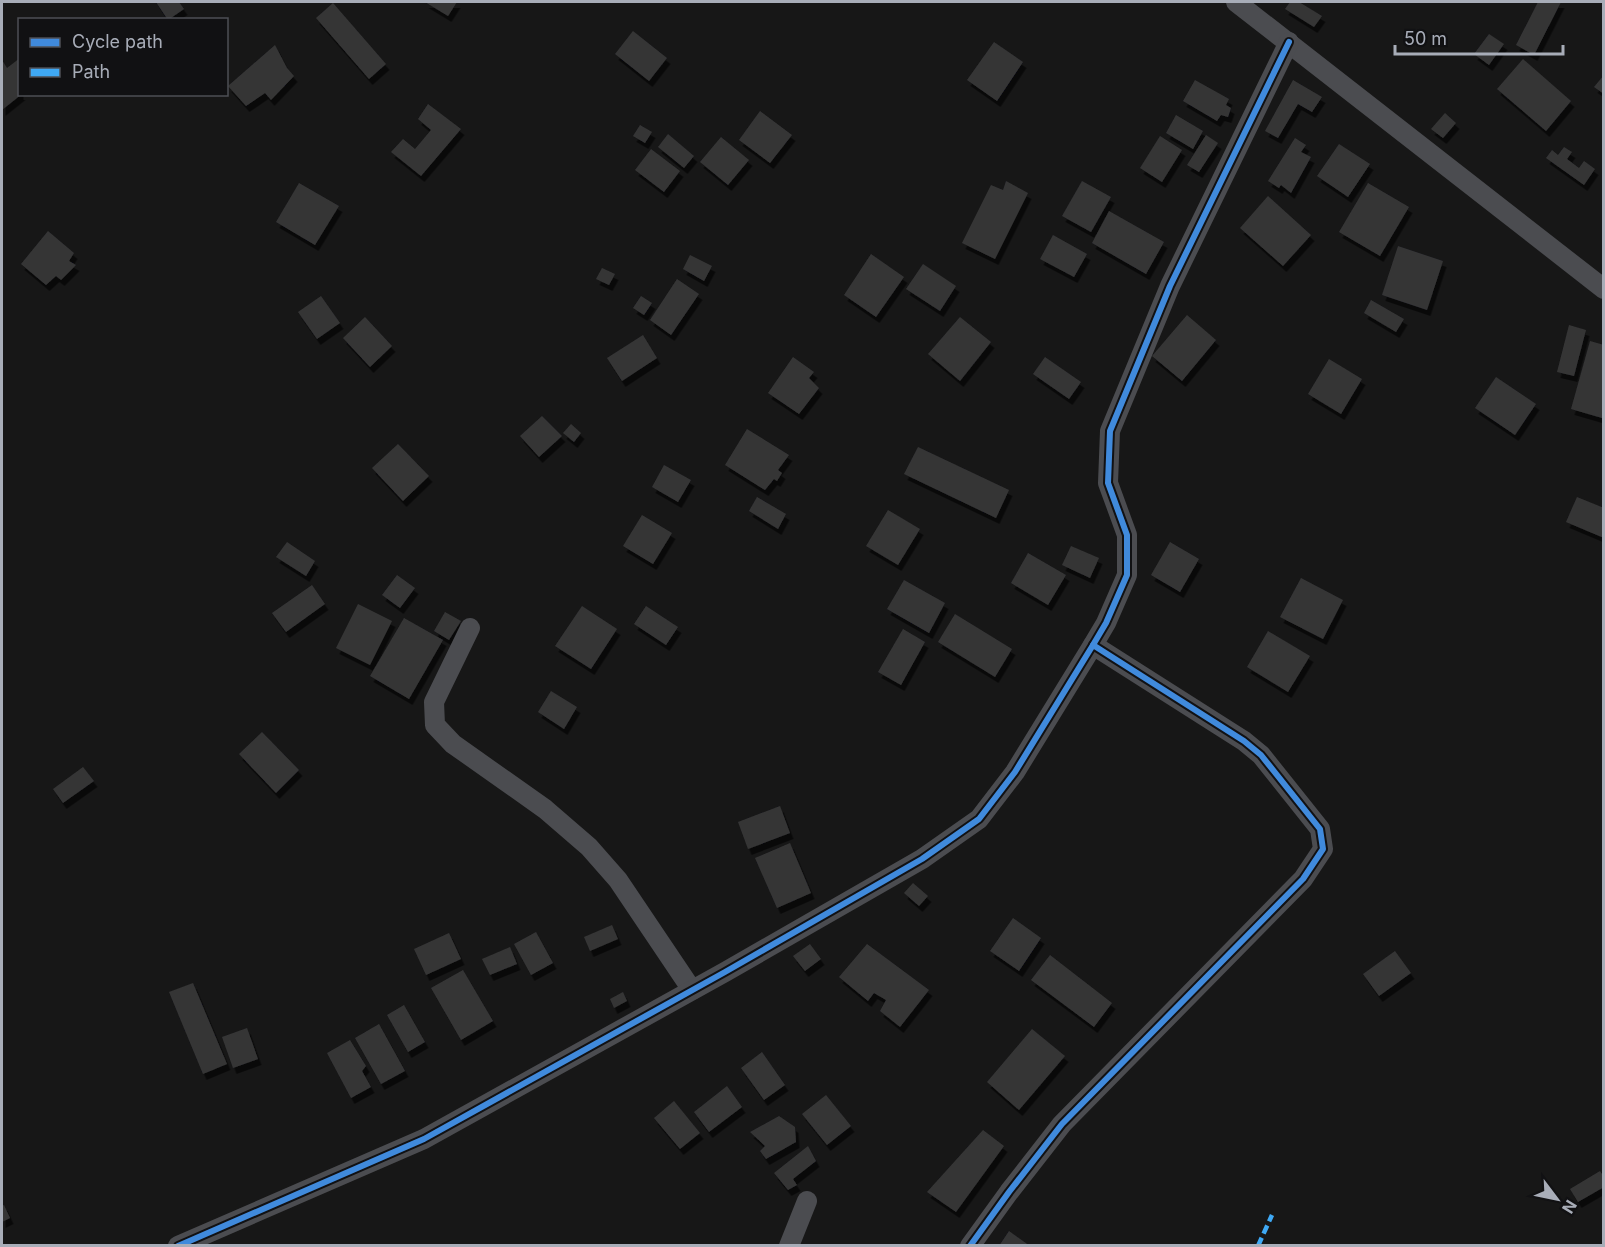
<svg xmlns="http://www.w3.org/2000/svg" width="1605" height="1247" viewBox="0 0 1605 1247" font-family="Inter,sans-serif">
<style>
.building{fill:#353536;filter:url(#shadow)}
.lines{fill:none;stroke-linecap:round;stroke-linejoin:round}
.minor{stroke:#4b4c50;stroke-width:20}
.quiet{stroke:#3fa9f5;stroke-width:4.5;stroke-dasharray:9 4.5;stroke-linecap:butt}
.cycleway-casing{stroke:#111113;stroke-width:10}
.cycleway{stroke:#408adc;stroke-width:6}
</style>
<defs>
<filter id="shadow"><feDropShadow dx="3.5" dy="6" stdDeviation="0" flood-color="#0009"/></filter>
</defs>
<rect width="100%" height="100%" fill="#171717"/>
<!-- building -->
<g class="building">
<path d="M 156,2 L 179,2 L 184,9 L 168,20 Z"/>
<path d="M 425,2 L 457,2 L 448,16 Z"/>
<path d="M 1290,2 L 1299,2 L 1322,16 L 1314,27 L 1285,9 Z"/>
<path d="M 1538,2 L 1561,2 L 1534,55 L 1516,45 Z"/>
<path d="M 333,3 L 386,64 L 369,79 L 316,18 Z"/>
<path d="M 633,31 L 667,58 L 649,81 L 615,54 Z"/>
<path d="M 1489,34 L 1504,44 L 1489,65 L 1474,54 Z"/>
<path d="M 994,42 L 1023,62 L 997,101 L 967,80 Z"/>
<path d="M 275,45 L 287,68 L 294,76 L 271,100 L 265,93 L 246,106 L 228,86 Z"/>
<path d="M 20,58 L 20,94 L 22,94 L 2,110 L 2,60 L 7,68 Z"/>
<path d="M 1523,59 L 1571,101 L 1546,131 L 1497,89 Z"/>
<path d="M 1604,75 L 1604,94 L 1594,87 Z"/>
<path d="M 1195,80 L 1229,99 L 1226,105 L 1231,108 L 1228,117 L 1221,115 L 1217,121 L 1183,101 Z"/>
<path d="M 1293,80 L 1322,97 L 1312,112 L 1298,104 L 1278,138 L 1265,131 Z"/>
<path d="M 428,104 L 461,129 L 421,176 L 391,152 L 403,139 L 415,149 L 431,130 L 418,119 Z"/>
<path d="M 760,111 L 792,135 L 770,163 L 739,140 Z"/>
<path d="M 1445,113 L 1456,123 L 1443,138 L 1431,129 Z"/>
<path d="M 1176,115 L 1203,131 L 1193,149 L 1166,133 Z"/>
<path d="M 640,125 L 652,132 L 645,143 L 633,136 Z"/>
<path d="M 668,134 L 694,156 L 684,168 L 658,147 Z"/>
<path d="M 1206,135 L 1218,143 L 1199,172 L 1187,165 Z"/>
<path d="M 1160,136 L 1182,150 L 1162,182 L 1140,168 Z"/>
<path d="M 721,137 L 749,160 L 728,185 L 700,162 Z"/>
<path d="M 1295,138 L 1306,145 L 1301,152 L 1311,157 L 1291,193 L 1281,185 L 1279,188 L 1268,181 Z"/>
<path d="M 1339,144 L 1370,164 L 1348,197 L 1317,176 Z"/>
<path d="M 1564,147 L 1572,152 L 1567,159 L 1579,168 L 1584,161 L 1595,169 L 1584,185 L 1546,158 L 1552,150 L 1558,155 Z"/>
<path d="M 651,149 L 680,171 L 664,192 L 635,170 Z"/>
<path d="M 1006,181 L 1028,193 L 995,259 L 962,243 L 991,185 L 1003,190 Z"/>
<path d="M 1082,181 L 1111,197 L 1091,232 L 1062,216 Z"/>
<path d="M 299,183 L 339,206 L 315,245 L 276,222 Z"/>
<path d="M 1368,183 L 1409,207 L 1380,256 L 1339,232 Z"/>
<path d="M 1268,196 L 1311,235 L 1283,266 L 1240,228 Z"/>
<path d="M 1109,211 L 1164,242 L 1146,274 L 1092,243 Z"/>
<path d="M 48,231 L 74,253 L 69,261 L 76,265 L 61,280 L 56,276 L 46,285 L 21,264 Z"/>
<path d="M 1053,235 L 1087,254 L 1074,277 L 1040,259 Z"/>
<path d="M 1398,246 L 1443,261 L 1427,310 L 1382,295 Z"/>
<path d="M 871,254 L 904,277 L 876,317 L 844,295 Z"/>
<path d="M 690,255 L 712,266 L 704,281 L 683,269 Z"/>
<path d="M 923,264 L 956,286 L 940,311 L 906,289 Z"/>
<path d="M 602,268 L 615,274 L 609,285 L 596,279 Z"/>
<path d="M 677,279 L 699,294 L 671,335 L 650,320 Z"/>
<path d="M 321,296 L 340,323 L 317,339 L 298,312 Z"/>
<path d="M 641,296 L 652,303 L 644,315 L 633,308 Z"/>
<path d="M 1371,300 L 1404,319 L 1396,332 L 1364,313 Z"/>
<path d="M 1187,315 L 1216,340 L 1182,381 L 1152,356 Z"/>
<path d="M 365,317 L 392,346 L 370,367 L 343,338 Z"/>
<path d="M 960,317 L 991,342 L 960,381 L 928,354 Z"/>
<path d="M 1569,325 L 1586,330 L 1574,376 L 1557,372 Z"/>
<path d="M 643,335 L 657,358 L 622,381 L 607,358 Z"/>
<path d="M 1590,341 L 1604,345 L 1602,418 L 1571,409 Z"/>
<path d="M 793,357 L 814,372 L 809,378 L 819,388 L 799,414 L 768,393 Z"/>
<path d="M 1045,357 L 1081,382 L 1069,399 L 1033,374 Z"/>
<path d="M 1329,359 L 1362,379 L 1341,414 L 1308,394 Z"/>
<path d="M 1496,377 L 1536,404 L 1515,435 L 1475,408 Z"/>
<path d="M 542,416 L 562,436 L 539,457 L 520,436 Z"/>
<path d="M 571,424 L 581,433 L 574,442 L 563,433 Z"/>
<path d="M 747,429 L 789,455 L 778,470 L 782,473 L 777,481 L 774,479 L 765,490 L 725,465 Z"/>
<path d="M 398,444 L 429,476 L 403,501 L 372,468 Z"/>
<path d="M 918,447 L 1009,490 L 996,518 L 904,474 Z"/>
<path d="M 664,465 L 691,480 L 678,502 L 652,487 Z"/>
<path d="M 757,497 L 786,514 L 778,529 L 749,511 Z"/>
<path d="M 1577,497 L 1604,508 L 1604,538 L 1566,522 Z"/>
<path d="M 888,510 L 920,529 L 898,565 L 866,546 Z"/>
<path d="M 642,515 L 672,533 L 653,564 L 623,546 Z"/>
<path d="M 287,542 L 315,561 L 306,576 L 276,557 Z"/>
<path d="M 1170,542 L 1199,559 L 1180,592 L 1151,575 Z"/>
<path d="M 1071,546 L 1099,558 L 1090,578 L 1062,565 Z"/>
<path d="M 1028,553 L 1066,575 L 1048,605 L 1011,583 Z"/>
<path d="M 397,575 L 415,588 L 400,608 L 382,595 Z"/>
<path d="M 1301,578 L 1343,600 L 1323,639 L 1280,617 Z"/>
<path d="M 904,580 L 945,603 L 929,633 L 887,609 Z"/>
<path d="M 312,585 L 325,604 L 286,632 L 272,613 Z"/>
<path d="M 358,604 L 392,621 L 370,665 L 336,648 Z"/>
<path d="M 582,606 L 617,629 L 591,669 L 555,646 Z"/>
<path d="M 646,606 L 678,627 L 666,645 L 634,624 Z"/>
<path d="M 445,612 L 461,621 L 449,640 L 434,631 Z"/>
<path d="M 955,614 L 1012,649 L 995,677 L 938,642 Z"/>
<path d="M 404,618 L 443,640 L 409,699 L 370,676 Z"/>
<path d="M 903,629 L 925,642 L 901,685 L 878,672 Z"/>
<path d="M 1268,631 L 1310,656 L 1288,692 L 1247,667 Z"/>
<path d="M 551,691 L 577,707 L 564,729 L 538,712 Z"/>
<path d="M 262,732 L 299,770 L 276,793 L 239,754 Z"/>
<path d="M 83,767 L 94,781 L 63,803 L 53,789 Z"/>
<path d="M 780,806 L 790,833 L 748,849 L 738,822 Z"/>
<path d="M 790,843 L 811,893 L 777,908 L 755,858 Z"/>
<path d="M 913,883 L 928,896 L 919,906 L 904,893 Z"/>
<path d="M 1013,918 L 1041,938 L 1019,971 L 990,951 Z"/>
<path d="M 612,925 L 618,939 L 590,951 L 584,937 Z"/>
<path d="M 536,932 L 553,963 L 531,975 L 514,944 Z"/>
<path d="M 449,933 L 461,959 L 426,975 L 414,949 Z"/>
<path d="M 810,944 L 821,959 L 805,971 L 793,956 Z"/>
<path d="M 867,944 L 929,990 L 900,1027 L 880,1011 L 886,1000 L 874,993 L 868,1001 L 839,977 Z"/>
<path d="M 510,947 L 517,964 L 490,975 L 482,959 Z"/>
<path d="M 1395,951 L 1411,973 L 1379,996 L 1363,974 Z"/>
<path d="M 1050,955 L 1112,1003 L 1094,1027 L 1031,980 Z"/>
<path d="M 463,970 L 493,1021 L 461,1040 L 431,988 Z"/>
<path d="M 193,983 L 227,1064 L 203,1074 L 169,992 Z"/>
<path d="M 623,992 L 627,1001 L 614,1008 L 610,999 Z"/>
<path d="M 404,1005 L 425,1042 L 408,1052 L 387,1015 Z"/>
<path d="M 379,1024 L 405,1071 L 381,1084 L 355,1038 Z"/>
<path d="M 247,1028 L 258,1059 L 233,1068 L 222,1037 Z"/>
<path d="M 1032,1029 L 1065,1056 L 1019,1110 L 987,1082 Z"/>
<path d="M 350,1040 L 366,1066 L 362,1071 L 371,1087 L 351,1098 L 327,1053 Z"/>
<path d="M 762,1052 L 785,1085 L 764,1100 L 741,1068 Z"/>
<path d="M 727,1086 L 742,1107 L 709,1132 L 694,1112 Z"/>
<path d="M 826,1095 L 851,1126 L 827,1145 L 802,1114 Z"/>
<path d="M 674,1101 L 700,1133 L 680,1149 L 654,1118 Z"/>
<path d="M 779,1116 L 795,1127 L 796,1142 L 766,1159 L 760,1151 L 765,1146 L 750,1132 Z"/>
<path d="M 983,1130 L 1004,1146 L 956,1212 L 927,1192 Z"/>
<path d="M 808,1146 L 816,1161 L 793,1179 L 797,1185 L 788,1190 L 774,1173 Z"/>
<path d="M 1600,1171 L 1604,1177 L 1604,1187 L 1578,1202 L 1570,1189 Z"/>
<path d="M 4,1205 L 10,1218 L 2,1222 L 2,1206 Z"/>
<path d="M 1009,1231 L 1030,1246 L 999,1246 Z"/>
</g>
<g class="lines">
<!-- minor -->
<g class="minor">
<path d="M 1236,2 L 1604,289"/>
<path d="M 470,628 L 434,702 L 435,725 L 453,744 L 545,809 L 589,847 L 618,880 L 692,990"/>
<path d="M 178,1246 L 424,1139 L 725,972 L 922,859 L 979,819 L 1015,772 L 1093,645 L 1106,623 L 1127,575 L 1127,535 L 1108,483 L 1110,431 L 1170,286 L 1289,42"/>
<path d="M 789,1246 L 807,1201"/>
<path d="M 970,1246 L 1009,1192 L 1062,1124 L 1303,879 L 1323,849 L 1320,829 L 1261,755 L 1244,741 L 1093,645"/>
</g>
<!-- quiet -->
<path class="quiet" d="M 1258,1246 L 1272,1215"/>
<!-- cycleway casing -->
<g class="cycleway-casing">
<g id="cycleway">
<path d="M 178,1246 L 424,1139 L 725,972 L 922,859 L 979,819 L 1015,772 L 1093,645 L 1106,623 L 1127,575 L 1127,535 L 1108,483 L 1110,431 L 1170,286 L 1289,42"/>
<path d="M 970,1246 L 1009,1192 L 1062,1124 L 1303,879 L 1323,849 L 1320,829 L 1261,755 L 1244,741 L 1093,645"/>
</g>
</g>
<!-- cycleway -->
<use href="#cycleway" class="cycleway"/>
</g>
<!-- border -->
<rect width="1605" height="1247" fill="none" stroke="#a8adb8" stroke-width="6"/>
<!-- legend -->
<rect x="18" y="18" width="210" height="78" fill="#111113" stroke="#4d4f55" stroke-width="1.5"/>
<rect x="30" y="38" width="30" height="9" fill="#408adc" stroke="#4d4f55" stroke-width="1.5"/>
<text x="72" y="48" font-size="18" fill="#a8adb8">Cycle path</text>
<rect x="30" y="68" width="30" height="9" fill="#3fa9f5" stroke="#4d4f55" stroke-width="1.5"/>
<text x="72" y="78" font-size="18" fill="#a8adb8">Path</text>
<!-- north arrow -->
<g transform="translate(1557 1199) rotate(122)" stroke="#111113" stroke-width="4.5" paint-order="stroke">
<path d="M0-4.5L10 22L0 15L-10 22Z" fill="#a8adb8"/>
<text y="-9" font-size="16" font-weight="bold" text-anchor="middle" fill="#a8adb8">N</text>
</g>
<!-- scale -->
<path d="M1395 45v9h168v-9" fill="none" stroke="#a8adb8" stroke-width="3"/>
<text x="1404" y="45" font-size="18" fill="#a8adb8" stroke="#111113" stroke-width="4.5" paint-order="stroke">50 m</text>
</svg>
